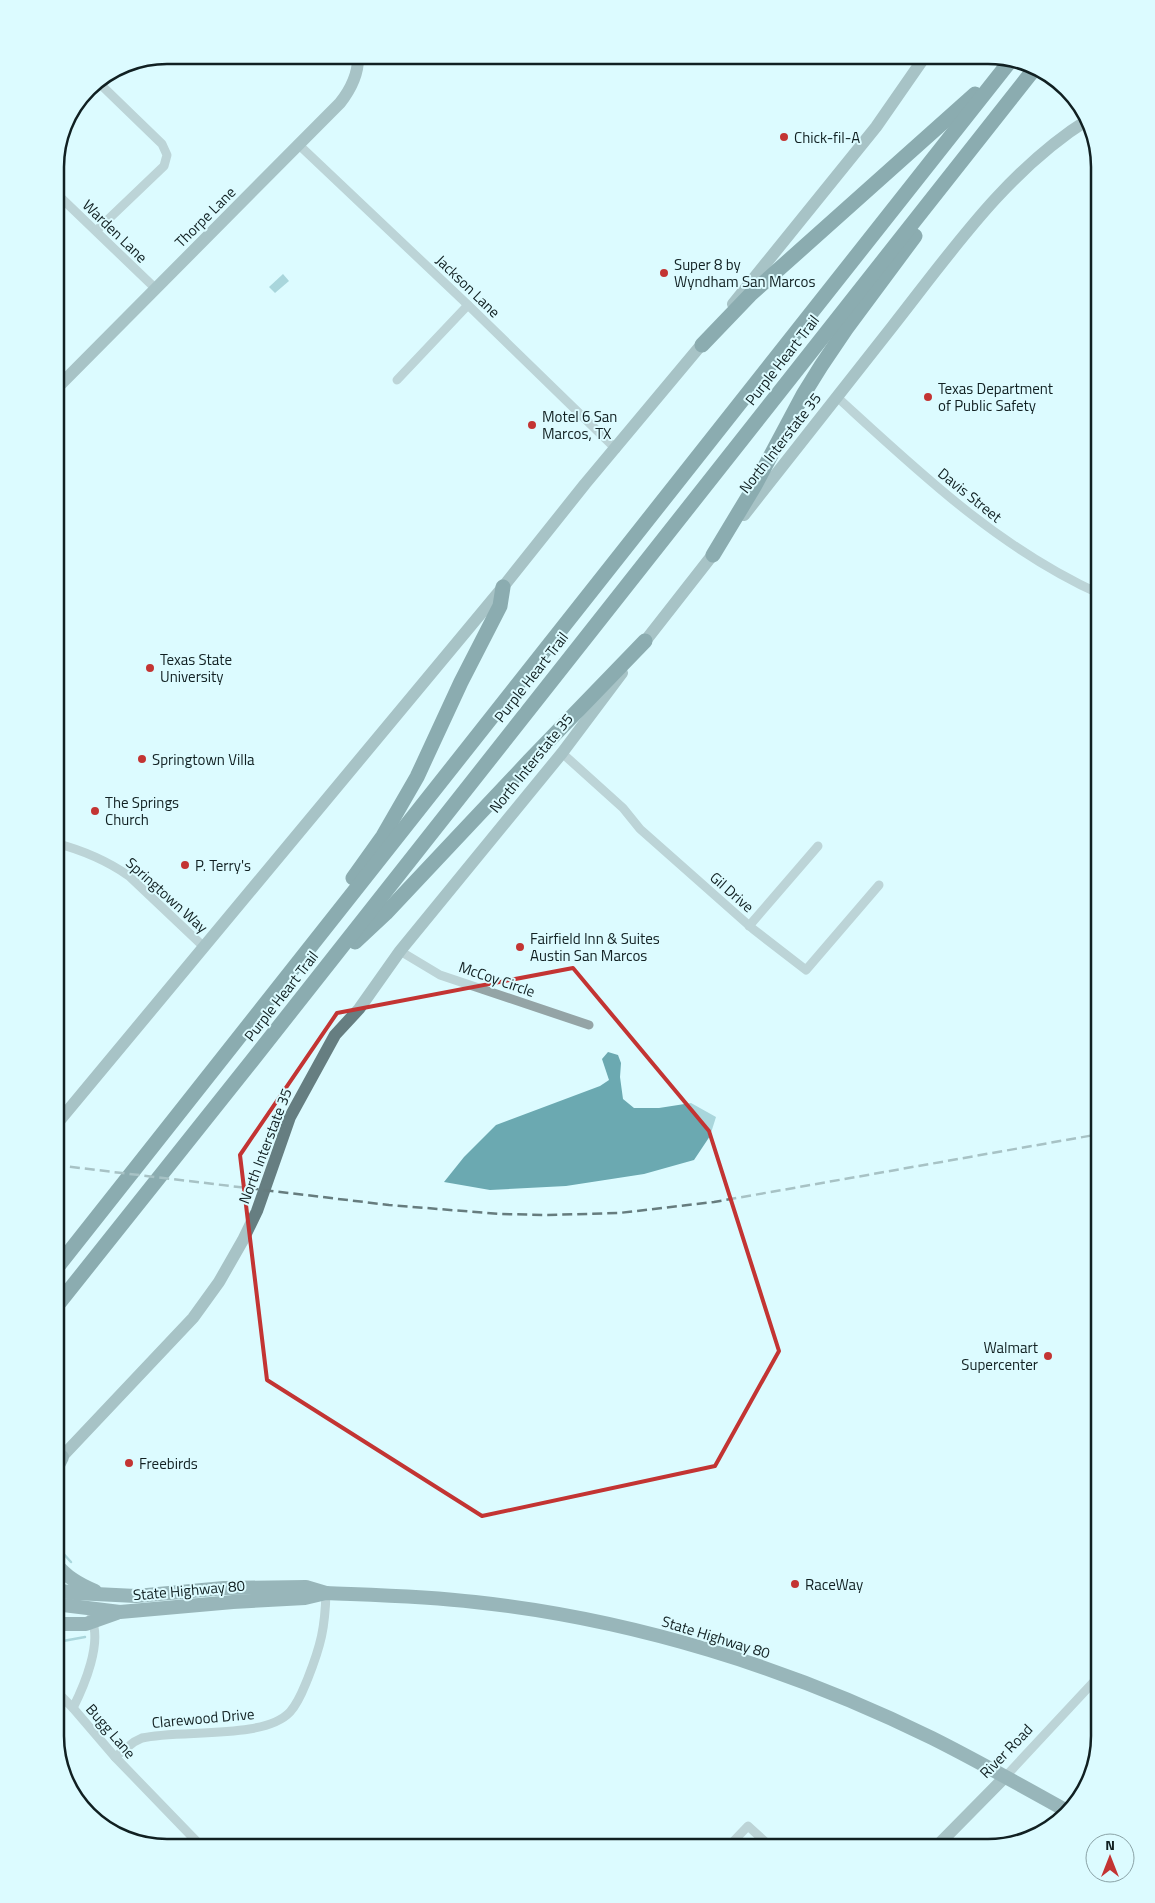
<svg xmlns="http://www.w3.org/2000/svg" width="1155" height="1903" viewBox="0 0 1155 1903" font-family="'Titillium Web',sans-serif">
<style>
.water{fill:#6ba9b1}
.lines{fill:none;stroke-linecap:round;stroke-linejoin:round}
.stream{stroke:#6ba9b1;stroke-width:2.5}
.street{stroke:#94a4a6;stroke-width:9}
.secondary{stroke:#667e81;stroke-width:12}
.primary{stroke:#466367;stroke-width:14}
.highway{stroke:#294c50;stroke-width:15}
.rail{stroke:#667c7e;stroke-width:2.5;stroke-dasharray:10 5;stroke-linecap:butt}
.marked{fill:none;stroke:#c33433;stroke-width:4;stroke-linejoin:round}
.poi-dot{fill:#c33433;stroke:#dcfbff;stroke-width:2}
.labels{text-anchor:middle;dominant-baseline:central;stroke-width:4;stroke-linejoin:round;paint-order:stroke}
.poi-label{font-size:15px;fill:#112022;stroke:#dcfbff;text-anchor:start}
.street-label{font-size:15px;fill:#112022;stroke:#dcfbff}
.rim{fill:none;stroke:#112022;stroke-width:2.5}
</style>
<rect width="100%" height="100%" fill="#dcfbff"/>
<!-- water -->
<g class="water">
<path d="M 283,274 L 289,281 L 275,293 L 269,287 Z"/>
<path d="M 608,1052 L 618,1055 L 621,1063 L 620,1077 L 623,1099 L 634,1108 L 659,1108 L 691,1103 L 716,1117 L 710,1136 L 694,1160 L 644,1174 L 566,1186 L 490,1190 L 444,1182 L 464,1157 L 496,1125 L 600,1086 L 609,1080 L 602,1059 Z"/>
</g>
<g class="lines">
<!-- stream -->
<g class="stream">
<path d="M 55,1503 L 63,1478 L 59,1475"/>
<path d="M 55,1532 L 60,1550 L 71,1562"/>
<path d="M 55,1640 L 63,1641 L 85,1637"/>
</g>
<!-- street -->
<g class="street">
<path d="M 299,145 L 468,305 L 616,449"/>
<path d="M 55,192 L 156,289"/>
<path d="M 96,231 L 164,166 L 167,155 L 162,144 L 97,81"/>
<path d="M 397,380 L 468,305"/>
<path d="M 837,397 C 918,471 998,548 1100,594"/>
<path d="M 562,753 L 623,808 L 640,829 L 753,929 L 806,970 L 879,885"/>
<path d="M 55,843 C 82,850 106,860 129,876 L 204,947"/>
<path d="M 749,926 L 818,846"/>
<path d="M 400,951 L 440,975 L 589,1025"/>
<path d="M 55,1690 L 73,1708 L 115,1757 L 203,1848"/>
<path d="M 73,1708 C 84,1686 103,1642 91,1618"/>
<path d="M 115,1757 L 134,1742 L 142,1738 C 180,1729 264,1740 290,1712 C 299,1702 303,1690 308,1678 C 321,1645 325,1628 326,1593"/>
<path d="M 1005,1777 L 1100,1675"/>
<path d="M 727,1848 L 748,1826 L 772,1848"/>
</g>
<!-- secondary -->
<g class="secondary">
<path d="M 733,304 L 876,127 L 926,55"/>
<path d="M 55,390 L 340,103 C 351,89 359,73 358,55"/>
<path d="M 744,515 C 793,452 843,390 892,327 C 951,252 1007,170 1089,119"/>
<path d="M 639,649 L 718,548"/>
<path d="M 55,1126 L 503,587 L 585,484 L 707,338"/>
<path d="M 56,1463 L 193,1318 L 219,1282 L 243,1240 L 257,1211 L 290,1117 L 335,1035 L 359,1009 L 400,951 L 562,753 L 622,673"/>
<path d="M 935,1848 L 1005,1777"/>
</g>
<!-- primary -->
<g class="primary">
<path d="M 55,1471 L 62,1457"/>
<path d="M 55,1563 C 67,1577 78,1584 95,1591"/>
<path d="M 55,1590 L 75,1593 L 136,1596 L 224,1588 L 306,1587 L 326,1593"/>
<path d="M 55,1604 L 120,1612 L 233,1602 L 305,1598 L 326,1593 C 376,1595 426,1596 475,1602 C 633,1619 790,1668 932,1738 C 978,1761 1022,1786 1067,1811"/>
<path d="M 55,1624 L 86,1624 L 117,1613"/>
</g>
<!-- highway -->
<g class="highway">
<path d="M 702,345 L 750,295 L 975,94"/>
<path d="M 713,555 L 754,487 L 803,395 L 821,366 L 846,329 L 915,236"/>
<path d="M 353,878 L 383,836 L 417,777 L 461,682 L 500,606 L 503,587"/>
<path d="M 355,942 L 386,913 L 529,761 L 645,641"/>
<path d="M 55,1270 L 1011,60"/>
<path d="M 55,1308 L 251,1062 L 1035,68"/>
</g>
<!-- rail -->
<path class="rail" d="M 55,1165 L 389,1205 L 500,1214 L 548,1215 L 619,1213 L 714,1202 L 1100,1134"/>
</g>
<!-- marked area -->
<path d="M0 0H1155V1903H0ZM 573,968 L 709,1131 L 779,1351 L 715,1466 L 482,1516 L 267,1380 L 240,1155 L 337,1013 Z" fill="#dcfbff" fill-opacity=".55" fill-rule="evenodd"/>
<path class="marked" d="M 573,968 L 709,1131 L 779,1351 L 715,1466 L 482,1516 L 267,1380 L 240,1155 L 337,1013 Z"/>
<!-- markers -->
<g class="poi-dot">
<circle cx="784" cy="137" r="5"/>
<circle cx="664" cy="273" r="5"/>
<circle cx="928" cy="397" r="5"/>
<circle cx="532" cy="425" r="5"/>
<circle cx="150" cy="668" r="5"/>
<circle cx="142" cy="759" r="5"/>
<circle cx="95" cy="811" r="5"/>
<circle cx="185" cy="865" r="5"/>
<circle cx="520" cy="947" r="5"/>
<circle cx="1048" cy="1356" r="5"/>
<circle cx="129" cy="1463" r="5"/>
<circle cx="795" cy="1584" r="5"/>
</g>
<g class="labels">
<!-- poi labels -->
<g class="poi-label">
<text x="794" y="137">Chick-fil-A</text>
<text x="674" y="264">Super 8 by<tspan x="674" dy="17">Wyndham San Marcos</tspan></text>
<text x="938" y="388">Texas Department<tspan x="938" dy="17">of Public Safety</tspan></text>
<text x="542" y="416">Motel 6 San<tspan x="542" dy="17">Marcos, TX</tspan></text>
<text x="160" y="659">Texas State<tspan x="160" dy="17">University</tspan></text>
<text x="152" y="759">Springtown Villa</text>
<text x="105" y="802">The Springs<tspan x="105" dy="17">Church</tspan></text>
<text x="195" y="865">P. Terry's</text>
<text x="530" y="938">Fairfield Inn &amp; Suites<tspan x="530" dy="17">Austin San Marcos</tspan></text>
<text x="1038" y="1347" text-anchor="end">Walmart<tspan x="1038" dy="17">Supercenter</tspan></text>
<text x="139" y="1463">Freebirds</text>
<text x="805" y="1584">RaceWay</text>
</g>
<!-- street labels -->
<g class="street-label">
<text transform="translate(205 217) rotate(-45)">Thorpe Lane</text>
<text transform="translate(115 231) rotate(44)">Warden Lane</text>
<text transform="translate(468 286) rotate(44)">Jackson Lane</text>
<text transform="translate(782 360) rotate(-52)">Purple Heart Trail</text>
<text transform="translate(780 443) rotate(-52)">North Interstate 35</text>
<text transform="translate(970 495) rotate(39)">Davis Street</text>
<text transform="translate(531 677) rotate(-52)">Purple Heart Trail</text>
<text transform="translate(531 763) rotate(-51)">North Interstate 35</text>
<text transform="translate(732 892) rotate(41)">Gil Drive</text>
<text transform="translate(167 895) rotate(42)">Springtown Way</text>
<text transform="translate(497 979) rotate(19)">McCoy Circle</text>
<text transform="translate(281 996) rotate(-52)">Purple Heart Trail</text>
<text transform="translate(265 1146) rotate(-69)">North Interstate 35</text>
<text transform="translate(189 1590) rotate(-5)">State Highway 80</text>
<text transform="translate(716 1637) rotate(17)">State Highway 80</text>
<text transform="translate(203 1718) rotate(-5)">Clarewood Drive</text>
<text transform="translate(111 1731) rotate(49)">Bugg Lane</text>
<text transform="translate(1006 1751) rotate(-46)">River Road</text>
</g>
</g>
<!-- crop -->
<path d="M0 0H1155V1903H0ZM167 64H988A103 103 0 0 1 1091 167V1736A103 103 0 0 1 988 1839H167A103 103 0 0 1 64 1736V167A103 103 0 0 1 167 64Z" fill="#dcfbff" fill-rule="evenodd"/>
<path class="rim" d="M167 64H988A103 103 0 0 1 1091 167V1736A103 103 0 0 1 988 1839H167A103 103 0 0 1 64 1736V167A103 103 0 0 1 167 64Z"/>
<!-- north arrow -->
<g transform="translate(1110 1858)"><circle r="24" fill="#dcfbff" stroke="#8ba3a7"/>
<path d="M0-4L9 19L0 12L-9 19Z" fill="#c33433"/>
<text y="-8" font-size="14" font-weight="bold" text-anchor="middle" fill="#112022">N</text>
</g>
</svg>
